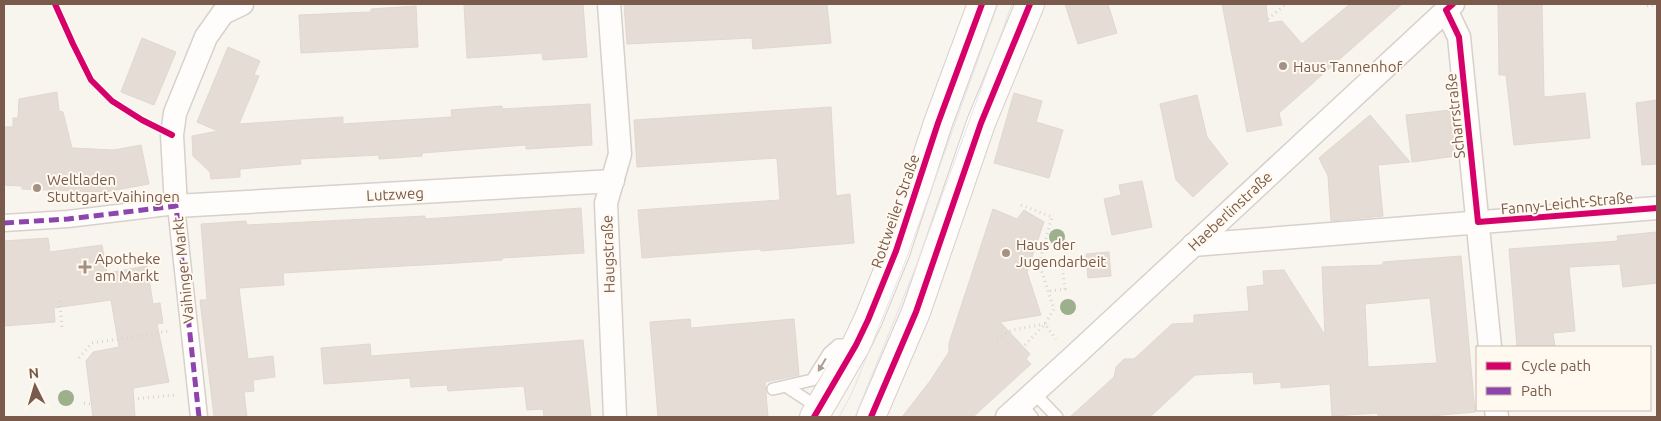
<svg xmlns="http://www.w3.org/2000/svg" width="1661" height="421" viewBox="0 0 1661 421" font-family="Ubuntu,sans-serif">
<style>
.building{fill:#e5dcd5;stroke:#e1d7d0;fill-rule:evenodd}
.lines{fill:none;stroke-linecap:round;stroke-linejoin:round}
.service-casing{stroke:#d8d0ca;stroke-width:14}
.pedestrian-casing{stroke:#d8d0ca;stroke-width:19}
.minor-casing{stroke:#d8d0ca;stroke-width:25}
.secondary-casing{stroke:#d8d0ca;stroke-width:30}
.path{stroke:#dbd3cf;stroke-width:3;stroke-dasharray:1 4;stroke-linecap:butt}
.service{stroke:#fefdfc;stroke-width:11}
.pedestrian{stroke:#fefdfc;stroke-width:16}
.minor{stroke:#fefdfc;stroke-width:22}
.secondary{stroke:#fefdfc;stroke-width:28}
.tram{stroke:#e5e3e6;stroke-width:1}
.quiet{stroke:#8e44ad;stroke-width:5;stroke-dasharray:10 5;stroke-linecap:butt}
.cycleway-casing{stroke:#fff9f0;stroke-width:9}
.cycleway{stroke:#d6006c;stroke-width:6}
.tree{fill:#9db08e}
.oneway{fill:#ae9b92}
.poi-dot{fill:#a59084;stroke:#fff9f0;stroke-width:2}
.labels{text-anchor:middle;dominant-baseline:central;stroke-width:4;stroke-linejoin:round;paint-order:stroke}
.poi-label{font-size:15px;fill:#795a4b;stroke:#fff9f0;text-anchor:start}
.street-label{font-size:15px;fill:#795a4b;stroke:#fff9f0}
</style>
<rect width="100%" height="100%" fill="#f8f4ee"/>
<!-- building -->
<g class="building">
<path d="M 477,4 L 583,4 L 587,57 L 543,60 L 542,53 L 467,58 L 464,5 Z"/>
<path d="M 624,4 L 827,4 L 831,43 L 753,49 L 752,38 L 627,44 Z"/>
<path d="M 1065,4 L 1108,4 L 1117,33 L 1078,44 Z"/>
<path d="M 1222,4 L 1266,4 L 1268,23 L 1282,21 L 1302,44 L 1350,4 L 1402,4 L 1279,113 L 1282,125 L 1247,132 Z"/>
<path d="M 1498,4 L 1542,4 L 1544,97 L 1585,93 L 1590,138 L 1514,145 L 1506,75 L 1499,75 Z"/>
<path d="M 416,6 L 418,47 L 301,53 L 299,15 L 371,12 L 371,9 Z"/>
<path d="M 142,38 L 176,52 L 154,105 L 121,92 Z"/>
<path d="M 228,47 L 260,61 L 254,75 L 259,76 L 239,124 L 343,117 L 343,124 L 452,117 L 451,110 L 502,106 L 502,109 L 590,104 L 592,145 L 526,149 L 526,145 L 422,153 L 422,156 L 379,159 L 379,155 L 300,159 L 301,164 L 240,169 L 240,177 L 211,179 L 210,172 L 193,156 L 192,136 L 218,131 L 197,122 Z"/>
<path d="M 57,92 L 59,111 L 63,112 L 72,148 L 114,150 L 141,145 L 149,184 L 105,192 L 22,189 L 22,186 L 4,185 L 4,127 L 13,127 L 13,118 L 18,118 L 19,99 Z"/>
<path d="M 1014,93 L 1042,101 L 1036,122 L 1063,130 L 1049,178 L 994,163 Z"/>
<path d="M 1197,95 L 1207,137 L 1228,164 L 1193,197 L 1176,180 L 1160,104 Z"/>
<path d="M 1657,100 L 1657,164 L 1642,165 L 1636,103 Z"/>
<path d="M 831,107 L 836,196 L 850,194 L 854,243 L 761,251 L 761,249 L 642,258 L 638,210 L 780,200 L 777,158 L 637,167 L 634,120 Z"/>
<path d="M 1451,110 L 1456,156 L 1412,162 L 1406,115 Z"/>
<path d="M 1370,115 L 1410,162 L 1378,165 L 1383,216 L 1331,221 L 1328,176 L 1319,158 Z"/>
<path d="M 1142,181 L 1152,227 L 1112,235 L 1104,199 L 1121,195 L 1119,185 Z"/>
<path d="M 581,208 L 584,253 L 502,258 L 502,260 L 457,263 L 283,273 L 284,285 L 239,288 L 248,359 L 273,356 L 275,377 L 253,380 L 254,391 L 244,392 L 247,417 L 214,417 L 200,300 L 207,300 L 201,224 L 246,221 L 247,225 L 425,216 L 425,219 Z"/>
<path d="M 993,209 L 1017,219 L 1024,210 L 1044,222 L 1027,272 L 1041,315 L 1000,322 L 1030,354 L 1026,359 L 1031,364 L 973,417 L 902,417 L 930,381 L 949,352 L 949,343 Z"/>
<path d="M 1657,232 L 1657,283 L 1623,287 L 1620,264 L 1569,267 L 1575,331 L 1553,333 L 1555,347 L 1517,347 L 1509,249 L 1618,241 L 1617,236 Z"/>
<path d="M 48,238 L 50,252 L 102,245 L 107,273 L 147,266 L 153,304 L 160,303 L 163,323 L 157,324 L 169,382 L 133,388 L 135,417 L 93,417 L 86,361 L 93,352 L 119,347 L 111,300 L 54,308 L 55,322 L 4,326 L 4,241 Z"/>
<path d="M 1109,252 L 1111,276 L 1088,278 L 1086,254 Z"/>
<path d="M 1461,256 L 1475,412 L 1419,417 L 1378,417 L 1378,413 L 1332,416 L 1330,384 L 1281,388 L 1281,382 L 1254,384 L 1253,372 L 1195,375 L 1150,417 L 1070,417 L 1114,377 L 1116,367 L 1124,359 L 1134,359 L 1172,324 L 1194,323 L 1194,315 L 1249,311 L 1247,287 L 1264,285 L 1263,271 L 1284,270 L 1325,335 L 1322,267 L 1383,265 L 1383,262 ZM 1430,298 L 1437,363 L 1368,367 L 1365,304 Z"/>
<path d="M 690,319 L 691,328 L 794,319 L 799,375 L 765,382 L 768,417 L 658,417 L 650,322 Z"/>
<path d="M 583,340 L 591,417 L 544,417 L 543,409 L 527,410 L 524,386 L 448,391 L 447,385 L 411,387 L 410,378 L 324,384 L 321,348 L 370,344 L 371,356 Z"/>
</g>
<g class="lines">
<!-- service casing -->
<g class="service-casing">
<g id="service">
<path d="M 787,387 L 819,408"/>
<path d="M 773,389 L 812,380 L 829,353 L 838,345 L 855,345"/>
<path d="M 1034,393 L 1057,417"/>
<path d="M 1021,404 L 1032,417"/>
</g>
</g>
<!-- pedestrian casing -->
<g class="pedestrian-casing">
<path id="pedestrian" d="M 4,223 L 68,219 L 176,206 L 199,417"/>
</g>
<!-- minor casing -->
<g class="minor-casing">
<g id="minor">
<path d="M 242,4 L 223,13 L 206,37 L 175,113 L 172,135 L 176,206 L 613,181"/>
<path d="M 609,4 L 620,154 L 606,203 L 615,417"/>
<path d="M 1446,10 L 1459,37 L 1490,347"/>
<path d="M 1193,245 L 1657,208"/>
<path d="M 1496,410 L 1497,417"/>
<path d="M 1007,417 L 1072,358 L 1453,4"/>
</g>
</g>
<!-- secondary casing -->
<g class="secondary-casing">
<g id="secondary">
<path d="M 814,417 L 856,345 L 868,320 L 896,251 L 938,123 L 982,4"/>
<path d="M 871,417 L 916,312 L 981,123 L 1030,4"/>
</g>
</g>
<!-- path -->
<g class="path">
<path d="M 1644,4 L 1644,6 L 1657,5"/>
<path d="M 1268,19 L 1286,4"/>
<path d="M 1021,205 L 1052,217 L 1039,263 L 1054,309 L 1045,324 L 1056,339"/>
<path d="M 1050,291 L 1065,289 L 1061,259"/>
<path d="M 60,301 L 62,329"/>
<path d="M 997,339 L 1012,330 L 1045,324"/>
<path d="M 1025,345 L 1045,324"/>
<path d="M 79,358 L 92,343 L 169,331"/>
<path d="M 133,399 L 175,395"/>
<path d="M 84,403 L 91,404"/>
</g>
<!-- service -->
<use href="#service" class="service"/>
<!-- pedestrian -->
<use href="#pedestrian" class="pedestrian"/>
<!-- minor -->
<use href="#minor" class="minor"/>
<!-- secondary -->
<use href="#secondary" class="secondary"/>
<!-- tram -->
<g class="tram">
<path d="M 839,417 L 852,393 L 906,260 L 998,4"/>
<path d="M 855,417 L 917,264 L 1012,4"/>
</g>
<!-- quiet -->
<path class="quiet" d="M 4,223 L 68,219 L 176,206 L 199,417"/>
<!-- cycleway casing -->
<g class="cycleway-casing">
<g id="cycleway">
<path d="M 55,4 L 73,44 L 91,80 L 112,101 L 142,120 L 172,135"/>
<path d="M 1453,4 L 1446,10 L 1459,37 L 1478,222 L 1657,208"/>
<path d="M 814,417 L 856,345 L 868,320 L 896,251 L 938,123 L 982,4"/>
<path d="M 871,417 L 916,312 L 981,123 L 1030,4"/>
</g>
</g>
<!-- cycleway -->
<use href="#cycleway" class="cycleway"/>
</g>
<!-- trees -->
<g class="tree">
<circle cx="1057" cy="237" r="8"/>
<circle cx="1068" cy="307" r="8"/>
<circle cx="66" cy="398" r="8"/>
</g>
<!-- one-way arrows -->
<defs><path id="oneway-solid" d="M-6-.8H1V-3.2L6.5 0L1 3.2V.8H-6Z" transform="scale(1.25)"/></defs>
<use class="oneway" href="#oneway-solid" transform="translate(822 365) rotate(121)"/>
<!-- markers -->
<g class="poi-dot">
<circle cx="1283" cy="66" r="5"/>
<circle cx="37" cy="188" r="5"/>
<circle cx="1006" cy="253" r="5"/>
<path d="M82.5 259.5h5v5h5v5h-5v5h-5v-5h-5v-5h5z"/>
</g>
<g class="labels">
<!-- poi labels -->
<g class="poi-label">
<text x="1293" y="66">Haus Tannenhof</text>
<text x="47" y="179">Weltladen<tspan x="47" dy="17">Stuttgart-Vaihingen</tspan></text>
<text x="1016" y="244">Haus der<tspan x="1016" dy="17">Jugendarbeit</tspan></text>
<text x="95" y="258">Apotheke<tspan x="95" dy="17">am Markt</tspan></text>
</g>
<!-- street labels -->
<g class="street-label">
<text transform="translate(1455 116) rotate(-96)">Scharrstraße</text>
<text transform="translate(395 194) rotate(-3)">Lutzweg</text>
<text transform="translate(1567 203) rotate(-5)">Fanny-Leicht-Straße</text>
<text transform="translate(895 211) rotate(-71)">Rottweiler Straße</text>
<text transform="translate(1230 211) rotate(-43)">Haeberlinstraße</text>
<text transform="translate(608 254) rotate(-92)">Haugstraße</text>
<text transform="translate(183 270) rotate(-96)">Vaihinger Markt</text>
</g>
</g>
<!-- border -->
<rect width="1661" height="421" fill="none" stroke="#795a4b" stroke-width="10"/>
<!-- legend -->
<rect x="1476" y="346" width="175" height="65" fill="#fff9f0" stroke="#c9b9ae"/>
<rect x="1486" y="362" width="25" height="8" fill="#d6006c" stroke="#c9b9ae"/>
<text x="1521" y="371" font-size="15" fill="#795a4b">Cycle path</text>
<rect x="1486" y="387" width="25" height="8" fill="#8e44ad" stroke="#c9b9ae"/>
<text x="1521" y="396" font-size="15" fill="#795a4b">Path</text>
<!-- north arrow -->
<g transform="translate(35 386) rotate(355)" stroke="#fff9f0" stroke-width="4" paint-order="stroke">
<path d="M0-4L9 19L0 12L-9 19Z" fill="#795a4b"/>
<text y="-8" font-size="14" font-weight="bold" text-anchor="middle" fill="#795a4b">N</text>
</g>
</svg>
